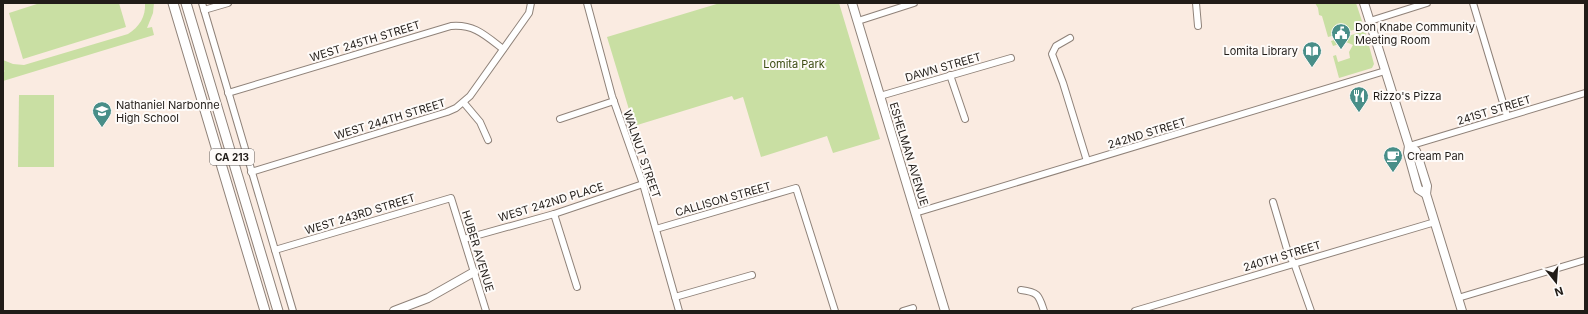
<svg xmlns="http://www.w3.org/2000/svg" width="1588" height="314" viewBox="0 0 1588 314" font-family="Inter,sans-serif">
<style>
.green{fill:#c9dfa3}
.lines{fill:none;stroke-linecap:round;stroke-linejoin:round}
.street-casing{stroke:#8f8279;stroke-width:8}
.secondary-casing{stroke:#8f8279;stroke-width:10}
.primary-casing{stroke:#8f8279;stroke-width:11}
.street{stroke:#fff;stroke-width:6}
.secondary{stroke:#fff;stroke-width:8}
.primary{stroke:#fff;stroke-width:9}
.labels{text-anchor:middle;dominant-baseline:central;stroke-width:4;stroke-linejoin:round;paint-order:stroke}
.shield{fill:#fefbf9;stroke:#635f5c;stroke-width:1}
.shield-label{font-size:10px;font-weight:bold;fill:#211c18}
.poi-label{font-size:11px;fill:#211c18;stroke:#fefbf9;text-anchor:start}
.street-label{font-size:11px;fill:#211c18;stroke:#fefbf9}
.park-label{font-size:11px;fill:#3b4b11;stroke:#fefbf9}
</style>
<rect width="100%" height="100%" fill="#faebe1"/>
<!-- green -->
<g class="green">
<path d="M 40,3 L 119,3 L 126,27 L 23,59 L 9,13 Z"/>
<path d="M 145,3 L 154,3 L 153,13 L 147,28 L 152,27 L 154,35 L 3,81 L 3,72 L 5,71 L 3,70 L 3,60 L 13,64 L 24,65 L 128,34 C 139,27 146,17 145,3 Z"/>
<path d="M 720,3 L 839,3 L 880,139 L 833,153 L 827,136 L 761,157 L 743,97 L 734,100 L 732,96 L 634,126 L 607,37 Z"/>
<path d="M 1315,3 L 1356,3 L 1364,27 L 1328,37 L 1322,16 L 1319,15 L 1318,8 Z"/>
<path d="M 1365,31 L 1374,64 L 1372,68 L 1339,78 L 1333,56 L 1336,55 L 1338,62 L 1350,58 L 1349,52 L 1353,45 L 1346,42 L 1333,46 L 1331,41 Z"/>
<path d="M 19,95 L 54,95 L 54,167 L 18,167 Z"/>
</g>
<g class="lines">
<!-- street casing -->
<g class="street-casing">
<g id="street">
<path d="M 202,3 L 293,311"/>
<path d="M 587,3 L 612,96 L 643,184 L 679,311"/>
<path d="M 1196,3 L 1198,26"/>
<path d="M 1473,3 L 1507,116"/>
<path d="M 204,10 L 228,3"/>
<path d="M 858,21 L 914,3"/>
<path d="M 1370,21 L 1427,3"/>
<path d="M 1070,38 L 1056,46 L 1052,54 L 1063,83 L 1087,161"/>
<path d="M 950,75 L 965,119"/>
<path d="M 228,93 L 451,26 C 474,24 485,35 503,49"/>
<path d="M 880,96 L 1011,58"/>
<path d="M 464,103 L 480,122 L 488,140"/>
<path d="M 560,119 L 614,101"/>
<path d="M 1409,146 L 1585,93"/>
<path d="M 251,172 L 447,112 L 456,108 L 470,96 L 529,13 L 531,3"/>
<path d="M 1273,202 L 1289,256 L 1294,263 L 1311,311"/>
<path d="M 915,213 L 1385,71"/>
<path d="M 554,214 L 577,287"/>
<path d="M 656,229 L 796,188 L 835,311"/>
<path d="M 464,239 L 554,214 L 643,184"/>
<path d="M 275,250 L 451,198 L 486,311"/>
<path d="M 1021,290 C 1039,292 1039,296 1044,311"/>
<path d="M 675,297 L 752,275"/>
<path d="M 1458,298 L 1585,260"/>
<path d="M 903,311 L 913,308"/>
<path d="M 1135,311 L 1435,222"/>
</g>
</g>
<!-- secondary casing -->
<g class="secondary-casing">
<g id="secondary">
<path d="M 852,3 L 945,311"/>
<path d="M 1364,3 L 1409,146 L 1408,153 L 1418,189 L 1426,194"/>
<path d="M 1409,146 L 1416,151 L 1427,186 L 1426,194 L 1462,311"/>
<path d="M 394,311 L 428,298 L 474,272"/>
</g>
</g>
<!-- primary casing -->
<g class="primary-casing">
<g id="primary">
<path d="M 173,3 L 265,311"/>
<path d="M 186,3 L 278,311"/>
</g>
</g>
<!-- street -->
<use href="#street" class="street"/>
<!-- secondary -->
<use href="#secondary" class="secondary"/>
<!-- primary -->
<use href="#primary" class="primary"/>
</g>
<!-- icons -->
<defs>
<g id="civic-pin" transform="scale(1)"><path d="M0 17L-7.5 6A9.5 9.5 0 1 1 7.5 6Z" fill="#488e88" stroke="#fefbf9"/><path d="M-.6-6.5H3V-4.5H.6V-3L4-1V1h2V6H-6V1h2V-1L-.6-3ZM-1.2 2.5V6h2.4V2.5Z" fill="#fff"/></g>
<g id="library-pin" transform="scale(1)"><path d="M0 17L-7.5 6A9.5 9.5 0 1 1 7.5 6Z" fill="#488e88" stroke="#fefbf9"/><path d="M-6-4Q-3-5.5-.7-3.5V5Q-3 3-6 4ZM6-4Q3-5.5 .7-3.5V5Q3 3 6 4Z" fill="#fff"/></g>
<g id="restaurant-pin" transform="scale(1)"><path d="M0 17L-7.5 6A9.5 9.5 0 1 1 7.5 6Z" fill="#488e88" stroke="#fefbf9"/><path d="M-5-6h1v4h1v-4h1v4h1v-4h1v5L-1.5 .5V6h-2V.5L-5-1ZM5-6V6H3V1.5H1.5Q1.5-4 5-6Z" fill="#fff"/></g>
<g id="school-pin" transform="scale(1)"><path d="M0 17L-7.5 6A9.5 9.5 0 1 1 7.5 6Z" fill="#488e88" stroke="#fefbf9"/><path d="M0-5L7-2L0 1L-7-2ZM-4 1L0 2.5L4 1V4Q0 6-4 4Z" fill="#fff"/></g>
<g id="cafe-pin" transform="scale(1)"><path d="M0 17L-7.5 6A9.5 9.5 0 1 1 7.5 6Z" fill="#488e88" stroke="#fefbf9"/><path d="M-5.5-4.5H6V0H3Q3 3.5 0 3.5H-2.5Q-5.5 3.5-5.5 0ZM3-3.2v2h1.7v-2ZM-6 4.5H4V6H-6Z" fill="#fff"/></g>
</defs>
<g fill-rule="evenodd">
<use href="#civic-pin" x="1341" y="33"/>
<use href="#library-pin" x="1312" y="51"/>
<use href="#restaurant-pin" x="1359" y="96"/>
<use href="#school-pin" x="102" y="111"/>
<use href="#cafe-pin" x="1393" y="156"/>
</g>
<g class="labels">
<!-- shield labels -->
<rect class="shield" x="210" y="149" width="44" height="16" rx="3"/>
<g class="shield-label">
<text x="232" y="157">CA 213</text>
</g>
<!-- poi labels -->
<g class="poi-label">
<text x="1355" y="27">Don Knabe Community<tspan x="1355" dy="13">Meeting Room</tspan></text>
<text x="1298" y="51" text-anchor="end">Lomita Library</text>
<text x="1373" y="96">Rizzo's Pizza</text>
<text x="116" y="105">Nathaniel Narbonne<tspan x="116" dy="13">High School</tspan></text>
<text x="1407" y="156">Cream Pan</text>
</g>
<!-- street labels -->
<g class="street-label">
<text transform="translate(365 41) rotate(-17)">WEST 245TH STREET</text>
<text transform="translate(943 67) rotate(-16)">DAWN STREET</text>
<text transform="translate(1494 110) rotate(-17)">241ST STREET</text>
<text transform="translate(390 119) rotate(-17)">WEST 244TH STREET</text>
<text transform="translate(1147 133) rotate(-17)">242ND STREET</text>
<text transform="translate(642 154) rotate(71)">WALNUT STREET</text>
<text transform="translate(909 154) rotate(73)">ESHELMAN AVENUE</text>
<text transform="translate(723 199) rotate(-16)">CALLISON STREET</text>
<text transform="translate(551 202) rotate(-17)">WEST 242ND PLACE</text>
<text transform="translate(360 214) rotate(-17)">WEST 243RD STREET</text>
<text transform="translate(478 251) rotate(73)">HUBER AVENUE</text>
<text transform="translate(1282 256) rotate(-17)">240TH STREET</text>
</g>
<!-- park labels -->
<g class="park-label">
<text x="794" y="64">Lomita Park</text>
</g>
</g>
<!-- border -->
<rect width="1588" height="314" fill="none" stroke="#211c18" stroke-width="8"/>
<!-- north arrow -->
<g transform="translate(1556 282) rotate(163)" stroke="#fefbf9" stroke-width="3" paint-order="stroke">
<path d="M0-3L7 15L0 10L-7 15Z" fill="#211c18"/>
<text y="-6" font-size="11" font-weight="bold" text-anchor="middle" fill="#211c18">N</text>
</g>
</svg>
